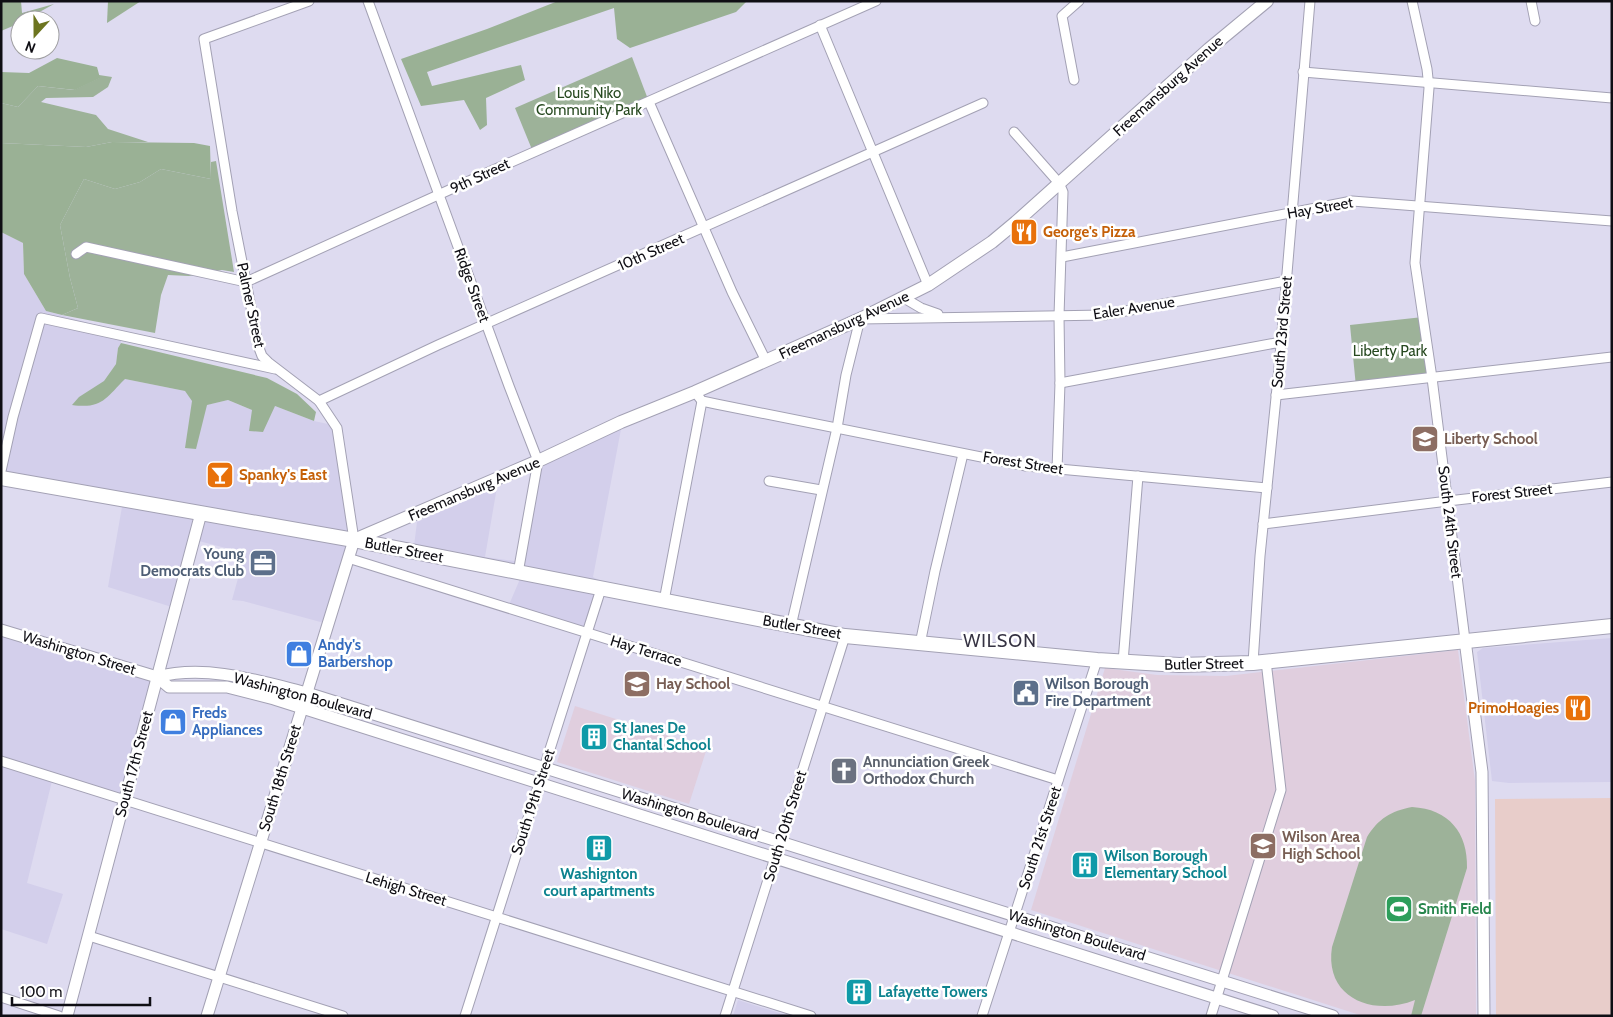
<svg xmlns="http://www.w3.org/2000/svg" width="1613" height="1017" viewBox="0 0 1613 1017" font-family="Cabin,sans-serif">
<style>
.built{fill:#d3cfeb}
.industrial{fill:#e8cdca}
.education{fill:#e0cede}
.green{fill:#9db299}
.forest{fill:#9ab195}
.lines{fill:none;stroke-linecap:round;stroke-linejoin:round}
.minor-casing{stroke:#a3a1b4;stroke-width:11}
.tertiary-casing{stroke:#a3a1b4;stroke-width:13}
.secondary-casing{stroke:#a3a1b4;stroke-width:14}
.primary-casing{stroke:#a3a1b4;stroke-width:16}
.minor{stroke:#fff;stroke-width:9}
.tertiary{stroke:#fff;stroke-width:11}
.secondary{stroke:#fff;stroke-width:12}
.primary{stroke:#fff;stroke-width:14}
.labels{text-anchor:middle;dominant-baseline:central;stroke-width:5;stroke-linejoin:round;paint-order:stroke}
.street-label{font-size:15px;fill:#0f0e14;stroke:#fff}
.park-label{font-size:15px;fill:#274920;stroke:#fff}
.food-label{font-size:15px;font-weight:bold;fill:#c56008;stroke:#fff;text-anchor:start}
.education-label{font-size:15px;font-weight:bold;fill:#785e54;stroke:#fff;text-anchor:start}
.service-label{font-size:15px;font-weight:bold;fill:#4e5e75;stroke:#fff;text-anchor:end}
.shop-label{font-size:15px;font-weight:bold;fill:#366cbe;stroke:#fff;text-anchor:start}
.culture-label{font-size:15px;font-weight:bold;fill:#0d838f;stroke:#fff;text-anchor:start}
.worship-label{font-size:15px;font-weight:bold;fill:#5b616d;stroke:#fff;text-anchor:start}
.leisure-label{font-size:15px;font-weight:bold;fill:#27864d;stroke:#fff;text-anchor:start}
.quarter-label{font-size:18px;letter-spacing:1px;fill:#353242;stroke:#fff}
</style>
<rect width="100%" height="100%" fill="#dedbf0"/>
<!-- built -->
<g class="built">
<path d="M 1,232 L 23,243 L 24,274 L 46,311 L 121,332 L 121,343 L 118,348 L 116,364 L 105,380 L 125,379 L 185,391 L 192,400 L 206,405 L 228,400 L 252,410 L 275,406 L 314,421 L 328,424 L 337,435 L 355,540 L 328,624 L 243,601 L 232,600 L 245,553 L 195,540 L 175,608 L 108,587 L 123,501 L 1,478 Z"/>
<path d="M 622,424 L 593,577 L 599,580 L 584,635 L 508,607 L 523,572 L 413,554 L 417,522 L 497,487 L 485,557 L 522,562 L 542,464 Z"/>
<path d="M 1,633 L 156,681 L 125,805 L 52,781 L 27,883 L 63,894 L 47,944 L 1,929 Z"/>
<path d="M 1612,638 L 1612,782 L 1509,783 L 1492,781 L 1477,652 L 1483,648 Z"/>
<path d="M 738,1000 L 789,1016 L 733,1016 Z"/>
</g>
<!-- industrial -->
<path class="industrial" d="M 1612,798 L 1612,1016 L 1496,1016 L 1495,799 Z"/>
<!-- education -->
<g class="education">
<path d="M 1458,650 L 1475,781 L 1476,1016 L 1363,1016 L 1031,910 L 1105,668 L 1157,675 L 1226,676 Z"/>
<path d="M 575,706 L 707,748 L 689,804 L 557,762 Z"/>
</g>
<!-- green -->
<g class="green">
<path d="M 632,57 L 649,102 L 533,152 L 515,108 Z"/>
<path d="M 99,75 L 112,77 L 108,87 L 93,97 L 46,98 L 41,102 L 96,115 L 108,129 L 148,142 L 112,142 L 86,147 L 1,143 L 1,103 L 18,107 L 38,86 L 74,90 L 99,78 Z"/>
<path d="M 216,161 L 234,272 L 222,270 L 189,276 L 168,275 L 161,295 L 155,333 L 62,315 L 78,308 L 70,278 L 60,225 L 84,179 L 115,189 L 140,182 L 161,169 L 211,179 L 211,162 Z"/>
<path d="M 1423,317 L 1432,378 L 1356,387 L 1350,325 Z"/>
<path d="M 1412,807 C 1449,809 1468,833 1467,868 L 1421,1016 L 1411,1016 L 1415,1000 C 1373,1017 1324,998 1332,947 L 1367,837 C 1378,819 1391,811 1412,807 Z"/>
</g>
<!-- forest -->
<g class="forest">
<path d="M 1,1 L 21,1 L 22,13 L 54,4 L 25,20 L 20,20 L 20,23 L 1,31 Z"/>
<path d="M 108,1 L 141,1 L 107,23 Z"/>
<path d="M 558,1 L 747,1 L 736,12 L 630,48 L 617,39 L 614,8 L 427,72 L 432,86 L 521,65 L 525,80 L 486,98 L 487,125 L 480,130 L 464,100 L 421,106 L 401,59 L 487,29 Z"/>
<path d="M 57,58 L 97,67 L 100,78 L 75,90 L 38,86 L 18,107 L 1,103 L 1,72 L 29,73 Z"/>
<path d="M 112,142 L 194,143 L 210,146 L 211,179 L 161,169 L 140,182 L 115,189 L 84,179 L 60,225 L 70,278 L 78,308 L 62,315 L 46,311 L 24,274 L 23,243 L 1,232 L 1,143 L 86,147 Z"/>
<path d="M 121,343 L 267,378 L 297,394 L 316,412 L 314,421 L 275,406 L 263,432 L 249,431 L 252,410 L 228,400 L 207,405 L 196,449 L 185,448 L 192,401 L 185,391 L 125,379 C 105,399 102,409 72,405 L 79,397 L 104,381 L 116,364 L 118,348 Z"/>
</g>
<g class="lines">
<!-- minor casing -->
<g class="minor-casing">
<g id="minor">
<path d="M 309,1 L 204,39 L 232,211 L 259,348 L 262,356 L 268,362 L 319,401 L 337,428 L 354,540"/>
<path d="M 368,1 L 509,386 L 538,461 L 518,573"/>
<path d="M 1412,1 L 1427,69 L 1429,88 L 1415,263 L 1432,378 L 1465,640"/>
<path d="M 1531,1 L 1535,21"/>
<path d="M 820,25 L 928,285"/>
<path d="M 1303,72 L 1612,98"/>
<path d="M 1074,80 L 1062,16 L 1079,1"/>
<path d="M 649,102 L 732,292 L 766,361"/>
<path d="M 1014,132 L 1059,183 L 1063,192 L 1059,316 L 1060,383 L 1057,470"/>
<path d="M 76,254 L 86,247 L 246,282 L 491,171 L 876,1"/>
<path d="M 1062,257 L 1352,201 L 1612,221"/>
<path d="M 904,298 L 921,308 L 938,314"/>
<path d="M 1060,383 L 1281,342"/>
<path d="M 695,392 L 702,401 L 716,404 L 1026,466 L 1267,488"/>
<path d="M 1276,395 L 1612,357"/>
<path d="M 319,401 L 438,345 L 983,103"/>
<path d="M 1,471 L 13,417 L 41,318 L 275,369"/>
<path d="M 769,481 L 821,490"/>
<path d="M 1263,524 L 1448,501 L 1612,482"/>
<path d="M 348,558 L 1058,780"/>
<path d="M 664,601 L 702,401"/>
<path d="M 791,626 L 837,428 L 846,375 L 860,319 L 1104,315 L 1286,281"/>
<path d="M 920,644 L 935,571 L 963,454"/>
<path d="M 1123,662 L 1138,476"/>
<path d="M 1253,663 L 1260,556 L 1279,368 L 1310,1"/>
<path d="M 1,761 L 811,1016"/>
<path d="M 89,936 L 343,1016"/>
<path d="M 1,997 L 59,1016"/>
<path d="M 465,1016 L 601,589"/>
<path d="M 725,1016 L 845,636"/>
<path d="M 982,1016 L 1097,660"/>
<path d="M 1211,1016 L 1281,790 L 1266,661"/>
</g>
</g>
<!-- tertiary casing -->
<g class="tertiary-casing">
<g id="tertiary">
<path d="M 1,630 L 157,677 L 169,687 L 227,687 L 274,699 L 1273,1016"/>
<path d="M 1465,640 L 1482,772 L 1484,1016"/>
<path d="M 157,677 C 206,664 259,681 307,693 L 1333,1016"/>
<path d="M 67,1016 L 201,513"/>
<path d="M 207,1016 L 354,540"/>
</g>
</g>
<!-- secondary casing -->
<g class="secondary-casing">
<path id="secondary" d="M 354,540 L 538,461 L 621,422 L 695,392 L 860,319 L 928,285 L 992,242 L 1016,222 L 1209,49 L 1267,1"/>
</g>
<!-- primary casing -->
<g class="primary-casing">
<path id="primary" d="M 1,478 L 354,540 L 845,636 L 1097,660 L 1179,665 L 1253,663 L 1612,626"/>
</g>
<!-- minor -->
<use href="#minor" class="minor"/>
<!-- tertiary -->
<use href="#tertiary" class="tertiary"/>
<!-- secondary -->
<use href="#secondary" class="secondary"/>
<!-- primary -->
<use href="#primary" class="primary"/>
</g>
<!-- icons -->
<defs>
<g id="restaurant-square" transform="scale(1.4375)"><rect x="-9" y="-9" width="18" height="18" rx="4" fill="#e8710a" stroke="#fff"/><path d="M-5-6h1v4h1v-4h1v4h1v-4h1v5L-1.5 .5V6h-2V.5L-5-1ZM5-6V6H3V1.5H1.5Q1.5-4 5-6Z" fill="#fff"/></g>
<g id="school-square" transform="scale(1.4375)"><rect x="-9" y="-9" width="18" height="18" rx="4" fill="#8d6e63" stroke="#fff"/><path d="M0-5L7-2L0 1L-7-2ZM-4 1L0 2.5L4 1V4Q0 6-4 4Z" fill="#fff"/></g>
<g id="bar-square" transform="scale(1.4375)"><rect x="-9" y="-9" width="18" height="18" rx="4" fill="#e8710a" stroke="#fff"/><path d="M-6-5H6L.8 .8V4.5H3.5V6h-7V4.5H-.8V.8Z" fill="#fff"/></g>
<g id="office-square" transform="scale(1.4375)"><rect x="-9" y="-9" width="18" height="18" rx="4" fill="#5c6f8a" stroke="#fff"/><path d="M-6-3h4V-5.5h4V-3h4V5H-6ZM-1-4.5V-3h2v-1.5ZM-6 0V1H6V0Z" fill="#fff"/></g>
<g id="shop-square" transform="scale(1.4375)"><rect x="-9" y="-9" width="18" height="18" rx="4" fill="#3f7fe0" stroke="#fff"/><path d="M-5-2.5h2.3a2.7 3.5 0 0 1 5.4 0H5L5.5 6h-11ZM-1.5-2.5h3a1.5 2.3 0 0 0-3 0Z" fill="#fff"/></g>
<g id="civic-square" transform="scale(1.4375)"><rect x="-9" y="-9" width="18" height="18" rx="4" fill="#5c6f8a" stroke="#fff"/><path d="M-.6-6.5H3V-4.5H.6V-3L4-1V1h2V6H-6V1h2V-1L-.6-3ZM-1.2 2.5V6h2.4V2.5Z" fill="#fff"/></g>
<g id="building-square" transform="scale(1.4375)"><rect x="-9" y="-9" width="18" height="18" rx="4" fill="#0f9aa8" stroke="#fff"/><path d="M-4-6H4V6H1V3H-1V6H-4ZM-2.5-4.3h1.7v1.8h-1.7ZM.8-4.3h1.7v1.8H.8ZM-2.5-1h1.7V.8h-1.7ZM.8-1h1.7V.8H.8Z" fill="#fff"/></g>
<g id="church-square" transform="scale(1.4375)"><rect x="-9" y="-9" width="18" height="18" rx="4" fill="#6b7280" stroke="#fff"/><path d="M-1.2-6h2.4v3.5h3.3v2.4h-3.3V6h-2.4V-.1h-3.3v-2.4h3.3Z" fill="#fff"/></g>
<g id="stadium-square" transform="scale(1.4375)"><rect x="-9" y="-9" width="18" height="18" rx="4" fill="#2e9e5b" stroke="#fff"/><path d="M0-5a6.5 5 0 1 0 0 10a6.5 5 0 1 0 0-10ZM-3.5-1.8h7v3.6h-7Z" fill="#fff"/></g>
</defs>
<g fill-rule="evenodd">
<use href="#restaurant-square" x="1024" y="232"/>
<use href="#school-square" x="1425" y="439"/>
<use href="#bar-square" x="220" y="475"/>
<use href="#office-square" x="263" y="563"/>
<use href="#shop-square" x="299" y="654"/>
<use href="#school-square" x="637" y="684"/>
<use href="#civic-square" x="1026" y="693"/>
<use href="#restaurant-square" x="1578" y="708"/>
<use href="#shop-square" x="173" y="722"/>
<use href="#building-square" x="594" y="737"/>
<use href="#church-square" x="844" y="771"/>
<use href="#school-square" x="1263" y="846"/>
<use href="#building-square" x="599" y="848"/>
<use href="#building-square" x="1085" y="865"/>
<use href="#stadium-square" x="1399" y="909"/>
<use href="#building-square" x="859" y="992"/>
</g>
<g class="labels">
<!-- street labels -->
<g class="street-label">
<text transform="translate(1168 86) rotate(-42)">Freemansburg Avenue</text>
<text transform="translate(480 176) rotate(-25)">9th Street</text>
<text transform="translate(1320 208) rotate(-10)">Hay Street</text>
<text transform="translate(651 252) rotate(-24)">10th Street</text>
<text transform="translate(472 285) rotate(70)">Ridge Street</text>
<text transform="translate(251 305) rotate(78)">Palmer Street</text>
<text transform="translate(1134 308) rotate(-9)">Ealer Avenue</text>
<text transform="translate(844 325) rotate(-25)">Freemansburg Avenue</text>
<text transform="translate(1282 332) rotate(-85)">South 23rd Street</text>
<text transform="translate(1023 463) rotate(9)">Forest Street</text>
<text transform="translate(474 489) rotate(-23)">Freemansburg Avenue</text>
<text transform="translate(1512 493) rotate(-6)">Forest Street</text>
<text transform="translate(1450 522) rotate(83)">South 24th Street</text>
<text transform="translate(404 550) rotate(11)">Butler Street</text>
<text transform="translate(802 627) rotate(10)">Butler Street</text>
<text transform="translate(646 651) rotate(17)">Hay Terrace</text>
<text transform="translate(79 653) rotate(17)">Washington Street</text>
<text transform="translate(1204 664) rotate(-1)">Butler Street</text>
<text transform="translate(303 696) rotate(15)">Washington Boulevard</text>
<text transform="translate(134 764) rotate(-75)">South 17th Street</text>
<text transform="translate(280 778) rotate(-73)">South 18th Street</text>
<text transform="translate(533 802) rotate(-72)">South 19th Street</text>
<text transform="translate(690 814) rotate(17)">Washington Boulevard</text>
<text transform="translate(785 826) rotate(-73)">South 20th Street</text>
<text transform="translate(1040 838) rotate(-72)">South 21st Street</text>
<text transform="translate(406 889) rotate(17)">Lehigh Street</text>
<text transform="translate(1077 935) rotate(17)">Washington Boulevard</text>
</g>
<!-- park labels -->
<g class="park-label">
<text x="589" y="93">Louis Niko<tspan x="589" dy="17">Community Park</tspan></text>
<text x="1390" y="351">Liberty Park</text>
</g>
<!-- food labels -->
<g class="food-label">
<text x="1043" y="232">George's Pizza</text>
<text x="239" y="475">Spanky's East</text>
<text x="1559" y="708" text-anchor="end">PrimoHoagies</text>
</g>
<!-- education labels -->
<g class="education-label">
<text x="1444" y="439">Liberty School</text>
<text x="656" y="684">Hay School</text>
<text x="1282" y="837">Wilson Area<tspan x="1282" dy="17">High School</tspan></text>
</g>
<!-- service labels -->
<g class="service-label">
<text x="244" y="554">Young<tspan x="244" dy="17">Democrats Club</tspan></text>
<text x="1045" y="684" text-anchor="start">Wilson Borough<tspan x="1045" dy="17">Fire Department</tspan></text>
</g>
<!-- shop labels -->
<g class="shop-label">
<text x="318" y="645">Andy's<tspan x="318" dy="17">Barbershop</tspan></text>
<text x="192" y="713">Freds<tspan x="192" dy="17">Appliances</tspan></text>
</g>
<!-- culture labels -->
<g class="culture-label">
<text x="613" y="728">St Janes De<tspan x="613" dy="17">Chantal School</tspan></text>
<text x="1104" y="856">Wilson Borough<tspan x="1104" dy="17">Elementary School</tspan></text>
<text x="599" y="874" text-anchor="middle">Washignton<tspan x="599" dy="17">court apartments</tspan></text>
<text x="878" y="992">Lafayette Towers</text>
</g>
<!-- worship labels -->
<g class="worship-label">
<text x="863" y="762">Annunciation Greek<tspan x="863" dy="17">Orthodox Church</tspan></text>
</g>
<!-- leisure labels -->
<g class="leisure-label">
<text x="1418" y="909">Smith Field</text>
</g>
<!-- quarter labels -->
<g class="quarter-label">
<text x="1000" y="641">WILSON</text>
</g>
</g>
<!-- border -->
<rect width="1613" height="1017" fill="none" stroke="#0f0e14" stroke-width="5"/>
<!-- north arrow -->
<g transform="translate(35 35) rotate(201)"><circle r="24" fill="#ffffff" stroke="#9f9fa1"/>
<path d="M0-4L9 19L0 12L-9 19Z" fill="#6d751f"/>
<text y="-8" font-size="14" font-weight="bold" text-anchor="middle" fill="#0f0e14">N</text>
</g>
<!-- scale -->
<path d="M12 997v8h138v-8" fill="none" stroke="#0f0e14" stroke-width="2.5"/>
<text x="20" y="997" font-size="15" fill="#0f0e14" stroke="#ffffff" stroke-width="4" paint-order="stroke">100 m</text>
</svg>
